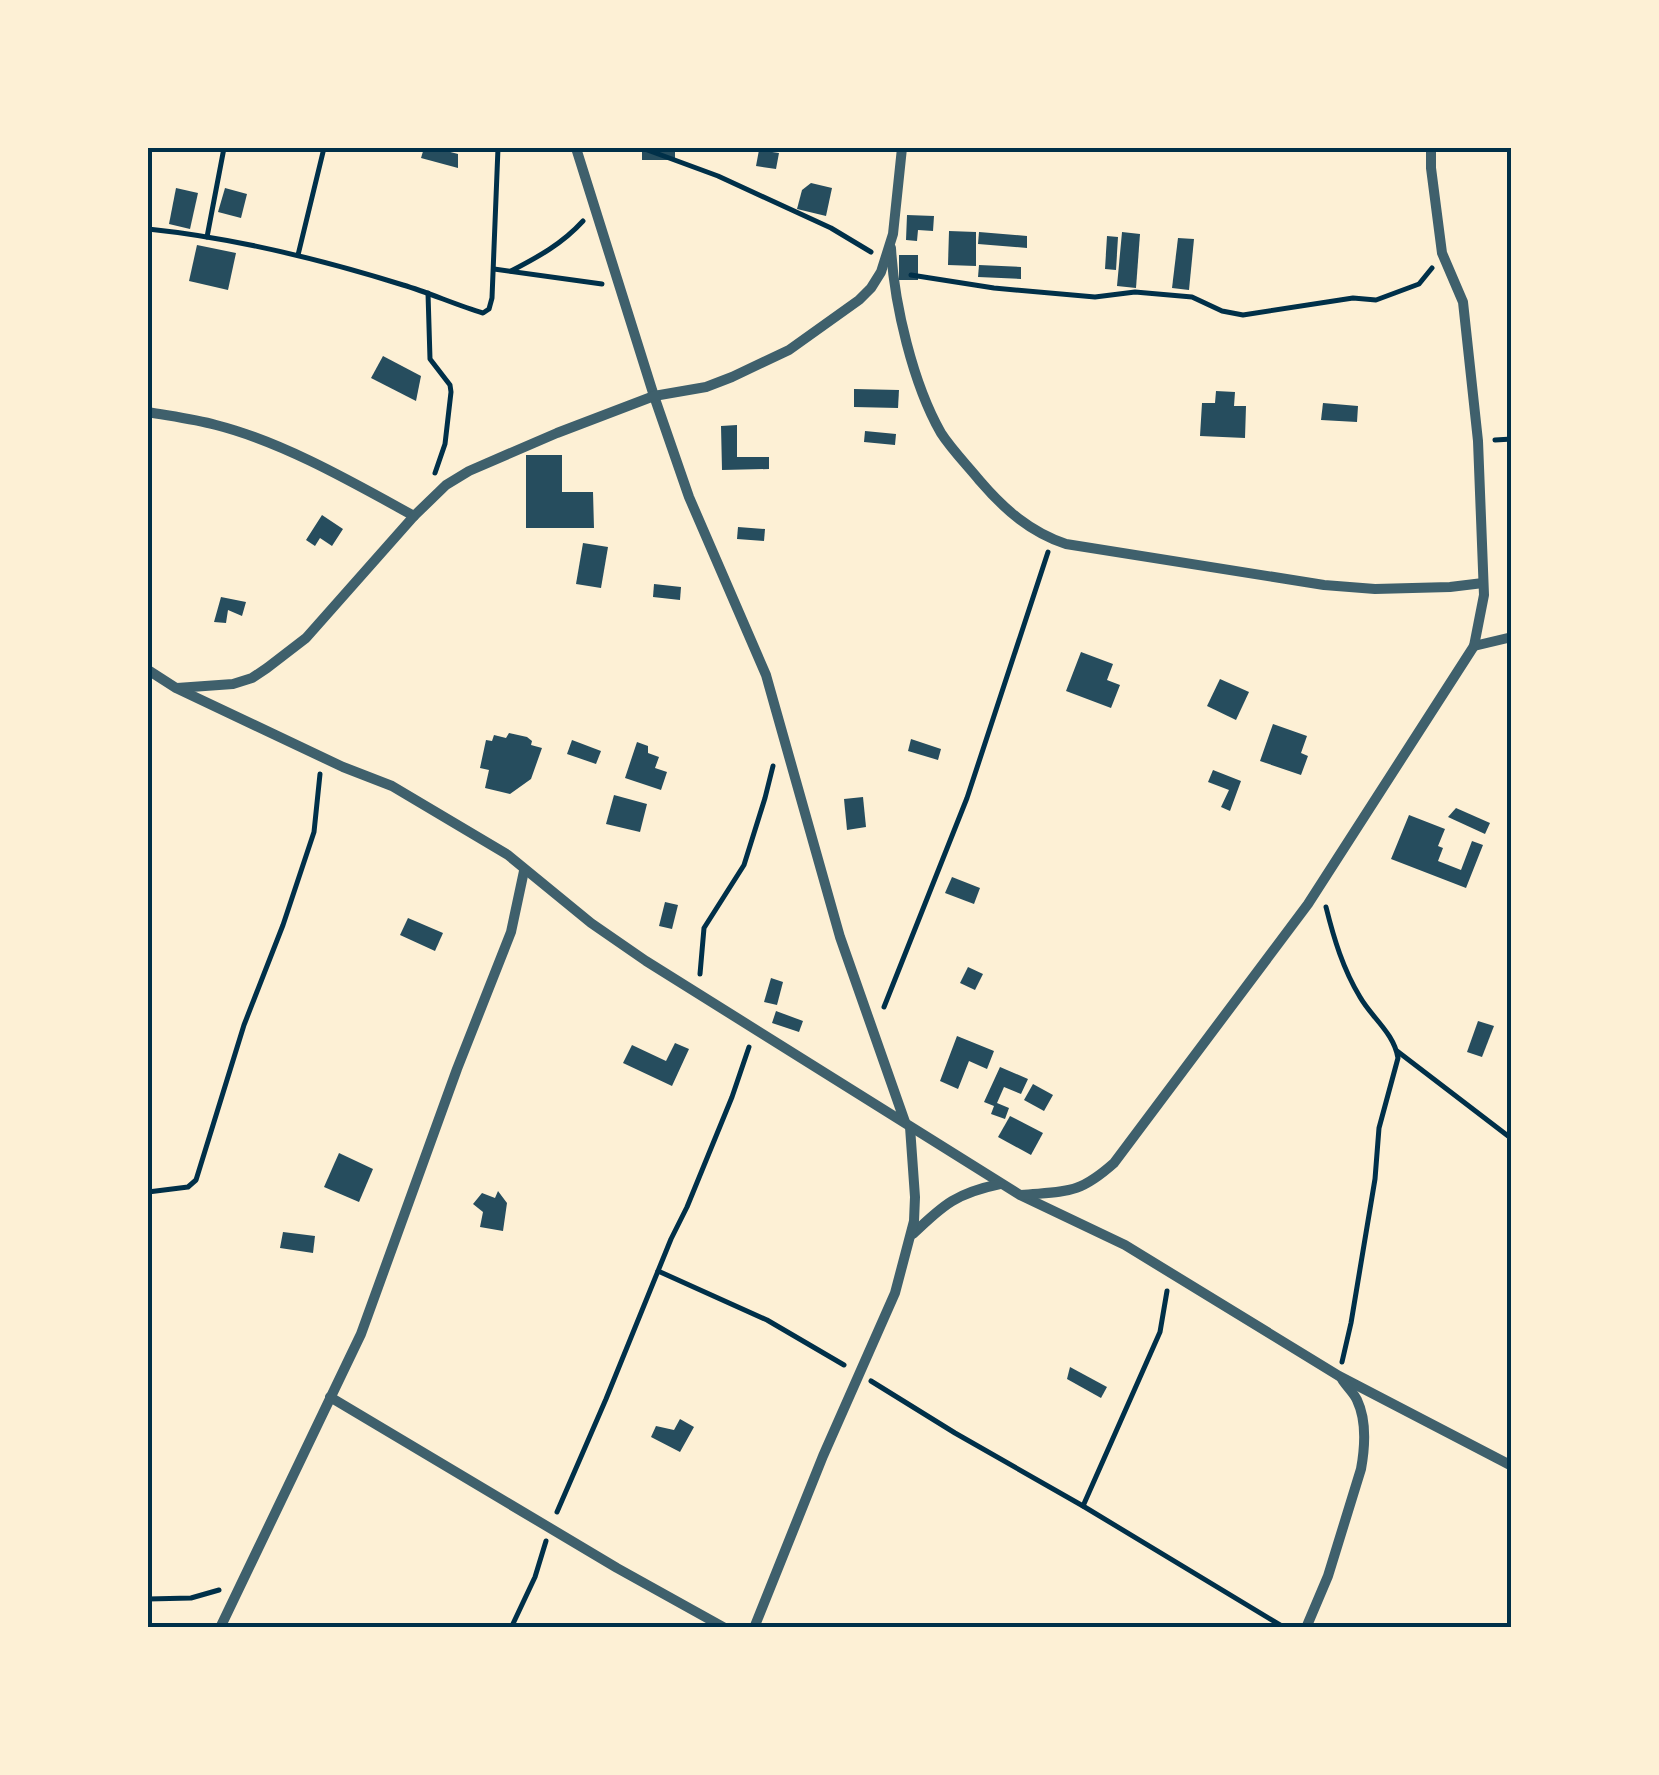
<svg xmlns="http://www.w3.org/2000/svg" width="1659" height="1775" viewBox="0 0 1659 1775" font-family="'DejaVu Sans',sans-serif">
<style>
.building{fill:#264d5e}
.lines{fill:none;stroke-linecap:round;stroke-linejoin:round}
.path{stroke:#003049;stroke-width:5}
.minor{stroke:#3f606c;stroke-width:10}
.neatline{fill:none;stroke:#003049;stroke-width:4}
</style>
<rect width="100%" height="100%" fill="#fdf0d5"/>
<!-- building -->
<g class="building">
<path d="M 424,148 L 435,148 L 458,154 L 458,168 L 421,158 Z"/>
<rect x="642" y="148" width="33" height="12"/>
<path d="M 759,150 L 779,153 L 776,169 L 756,166 Z"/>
<path d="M 811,183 L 832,188 L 826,216 L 797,209 L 802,190 Z"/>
<path d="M 176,188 L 198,193 L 190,229 L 169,224 Z"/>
<path d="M 225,188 L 247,194 L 241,218 L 218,212 Z"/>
<path d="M 907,215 L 934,216 L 933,231 L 918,230 L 917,241 L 906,240 Z"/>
<path d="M 949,231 L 976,232 L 976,266 L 948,265 Z"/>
<path d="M 979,232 L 1027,236 L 1027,248 L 978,244 Z"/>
<path d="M 1122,232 L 1140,234 L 1136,288 L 1117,286 Z"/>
<path d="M 1107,236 L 1118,237 L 1116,270 L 1105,269 Z"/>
<path d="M 1178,238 L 1194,239 L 1189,290 L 1172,288 Z"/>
<path d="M 197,245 L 236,253 L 228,290 L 189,281 Z"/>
<rect x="899" y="255" width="19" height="25"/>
<path d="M 979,265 L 1021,267 L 1021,279 L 978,277 Z"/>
<path d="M 383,356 L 421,376 L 416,401 L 371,378 Z"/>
<path d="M 854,389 L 899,390 L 898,408 L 854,407 Z"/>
<path d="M 1216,391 L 1235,392 L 1234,406 L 1246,406 L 1245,438 L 1200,436 L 1202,403 L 1215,403 Z"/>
<path d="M 1323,403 L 1358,406 L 1357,422 L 1321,420 Z"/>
<path d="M 737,425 L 737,457 L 769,457 L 769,469 L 722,470 L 721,426 Z"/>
<path d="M 865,431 L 896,434 L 895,445 L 864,442 Z"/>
<path d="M 526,455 L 562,455 L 562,492 L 593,492 L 594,528 L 526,528 Z"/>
<path d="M 322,515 L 343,529 L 332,546 L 320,538 L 315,546 L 306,540 Z"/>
<path d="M 738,527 L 765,529 L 764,541 L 737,539 Z"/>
<path d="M 583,543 L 608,547 L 601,588 L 576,584 Z"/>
<path d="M 654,584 L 681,587 L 680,600 L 653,597 Z"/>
<path d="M 221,597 L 246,602 L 242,616 L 228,610 L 226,623 L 214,622 Z"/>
<path d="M 1081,652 L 1113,664 L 1107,680 L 1120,685 L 1111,708 L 1066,691 Z"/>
<path d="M 1220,679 L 1249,692 L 1236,720 L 1207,706 Z"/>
<path d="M 1273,724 L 1307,736 L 1301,753 L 1308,756 L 1301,775 L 1260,761 Z"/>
<path d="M 509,733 L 527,737 L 532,741 L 531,745 L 542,748 L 531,779 L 510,794 L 485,788 L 489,770 L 480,768 L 486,740 L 492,741 L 494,735 L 506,738 Z"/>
<path d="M 911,739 L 941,749 L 938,760 L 908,751 Z"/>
<path d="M 572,740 L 601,751 L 596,764 L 567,754 Z"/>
<path d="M 637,742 L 648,746 L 648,753 L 659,757 L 655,768 L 667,772 L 661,790 L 625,778 Z"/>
<path d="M 1213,770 L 1241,781 L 1230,811 L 1221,807 L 1229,790 L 1208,782 Z"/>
<path d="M 614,795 L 647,804 L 640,832 L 606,824 Z"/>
<path d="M 863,797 L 866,827 L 847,830 L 844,799 Z"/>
<path d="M 1456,808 L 1490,823 L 1485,834 L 1448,817 Z"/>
<path d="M 1409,815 L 1445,829 L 1438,846 L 1443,848 L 1438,861 L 1461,870 L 1472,841 L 1483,845 L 1466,888 L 1391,859 Z"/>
<path d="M 952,877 L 980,888 L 974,904 L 945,893 Z"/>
<path d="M 665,902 L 678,905 L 672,929 L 659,926 Z"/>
<path d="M 408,918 L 443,933 L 435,951 L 400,935 Z"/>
<path d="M 968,967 L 983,974 L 975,990 L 960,983 Z"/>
<path d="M 771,978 L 783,982 L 777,1005 L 764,1002 Z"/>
<path d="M 776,1011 L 803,1021 L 799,1032 L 772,1023 Z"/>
<path d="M 1478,1021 L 1494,1026 L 1482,1057 L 1467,1052 Z"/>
<path d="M 957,1036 L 994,1051 L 987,1069 L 969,1061 L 958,1089 L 940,1081 Z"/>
<path d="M 675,1043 L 689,1049 L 672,1086 L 623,1063 L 632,1045 L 666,1061 Z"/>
<path d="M 1000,1067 L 1028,1079 L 1021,1094 L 1004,1087 L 997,1103 L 1009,1108 L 1005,1119 L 991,1114 L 994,1106 L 984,1102 Z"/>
<path d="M 1033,1084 L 1053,1095 L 1044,1111 L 1024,1100 Z"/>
<path d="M 1010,1116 L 1043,1133 L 1031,1155 L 998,1137 Z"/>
<path d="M 339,1153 L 373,1169 L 359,1202 L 324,1187 Z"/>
<path d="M 498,1191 L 507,1203 L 503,1231 L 480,1227 L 483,1212 L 473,1204 L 482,1193 L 495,1198 Z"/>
<path d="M 283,1232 L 315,1236 L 313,1253 L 280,1248 Z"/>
<path d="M 1070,1367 L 1107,1387 L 1101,1398 L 1067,1379 Z"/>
<path d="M 680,1419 L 694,1427 L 680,1452 L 651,1437 L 656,1426 L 674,1430 Z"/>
</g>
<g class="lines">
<!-- path -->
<g class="path">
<path d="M 642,148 L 718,176 L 831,228 L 871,252"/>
<path d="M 148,229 C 235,238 320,259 403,285 C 430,293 456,305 483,313 L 489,309 L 492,298 L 498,148"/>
<path d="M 207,237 L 224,148"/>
<path d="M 298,255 L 324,148"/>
<path d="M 494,269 L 602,284"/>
<path d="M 511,271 C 538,257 562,244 583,221"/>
<path d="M 911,275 L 994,288 L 1095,297 L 1135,292 L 1192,297 L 1222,311 L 1243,315 L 1353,298 L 1376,300 L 1419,284 L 1432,268"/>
<path d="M 428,293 L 430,359 L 450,385 L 451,392 L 445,444 L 435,473"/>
<path d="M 1495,440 L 1512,439"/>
<path d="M 1326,907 C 1334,939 1343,969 1360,997 C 1372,1018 1394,1033 1398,1058 L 1379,1128 L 1375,1179 L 1351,1323 L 1342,1362"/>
<path d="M 700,974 L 704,928 L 744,865 L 765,798 L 773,766"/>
<path d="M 884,1007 L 967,798 L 1048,552"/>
<path d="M 1397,1051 L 1512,1139"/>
<path d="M 148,1192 L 188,1187 L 196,1180 L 244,1025 L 283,925 L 314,832 L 320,774"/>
<path d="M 658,1271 L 767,1320 L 844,1365"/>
<path d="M 871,1381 L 955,1433 L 1083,1506 L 1285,1628"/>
<path d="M 1083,1506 L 1160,1332 L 1167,1291"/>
<path d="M 557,1512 L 606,1399 L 671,1239 L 687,1207 L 732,1097 L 749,1047"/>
<path d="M 148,1599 L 191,1598 L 219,1590"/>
<path d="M 511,1628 L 535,1577 L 546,1541"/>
</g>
<!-- minor -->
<g class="minor">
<path d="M 576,148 L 654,396 L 689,497 L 766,675 L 840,937 L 905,1122"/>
<path d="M 891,248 C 894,304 913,384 941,433 C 952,450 967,465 980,481 C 1004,509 1030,532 1066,544 L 1324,585 L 1375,589 L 1450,587 L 1483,583"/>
<path d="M 148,412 C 170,416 194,419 216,425 C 283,442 354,483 414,516"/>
<path d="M 1474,646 L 1512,637"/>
<path d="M 148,670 L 176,688 L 343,767 L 392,786 L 508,855 L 591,923 L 646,961 L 1020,1195 L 1125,1245 L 1339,1376 L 1512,1466"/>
<path d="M 177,688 L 233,684 L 252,678 L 267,668 L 306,638 L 414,516 L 446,485 L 469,471 L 557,433 L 654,396 L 706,387 L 732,377 L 789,350 L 859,300 L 871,288 L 881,272 L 893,234 L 902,148"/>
<path d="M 1021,1195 C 1067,1191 1078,1195 1114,1163 L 1308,904 L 1474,646 L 1484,595 L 1478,441 L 1463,302 L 1442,253 L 1431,168 L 1431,148"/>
<path d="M 913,1234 C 944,1204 957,1193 1000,1184"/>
<path d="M 330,1397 L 617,1568 L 725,1628"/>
<path d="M 220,1628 L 361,1334 L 457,1069 L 511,932 L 524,871"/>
<path d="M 754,1628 L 823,1456 L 895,1293 L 914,1221 L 915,1197 L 910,1127"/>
<path d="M 1306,1628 L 1328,1576 L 1361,1469 C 1365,1447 1367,1421 1357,1400 C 1354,1393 1346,1386 1342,1379"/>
</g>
</g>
<!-- border -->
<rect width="1659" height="1775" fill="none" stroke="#fdf0d5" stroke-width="300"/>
<rect x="150" y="150" width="1359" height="1475" class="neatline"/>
</svg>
